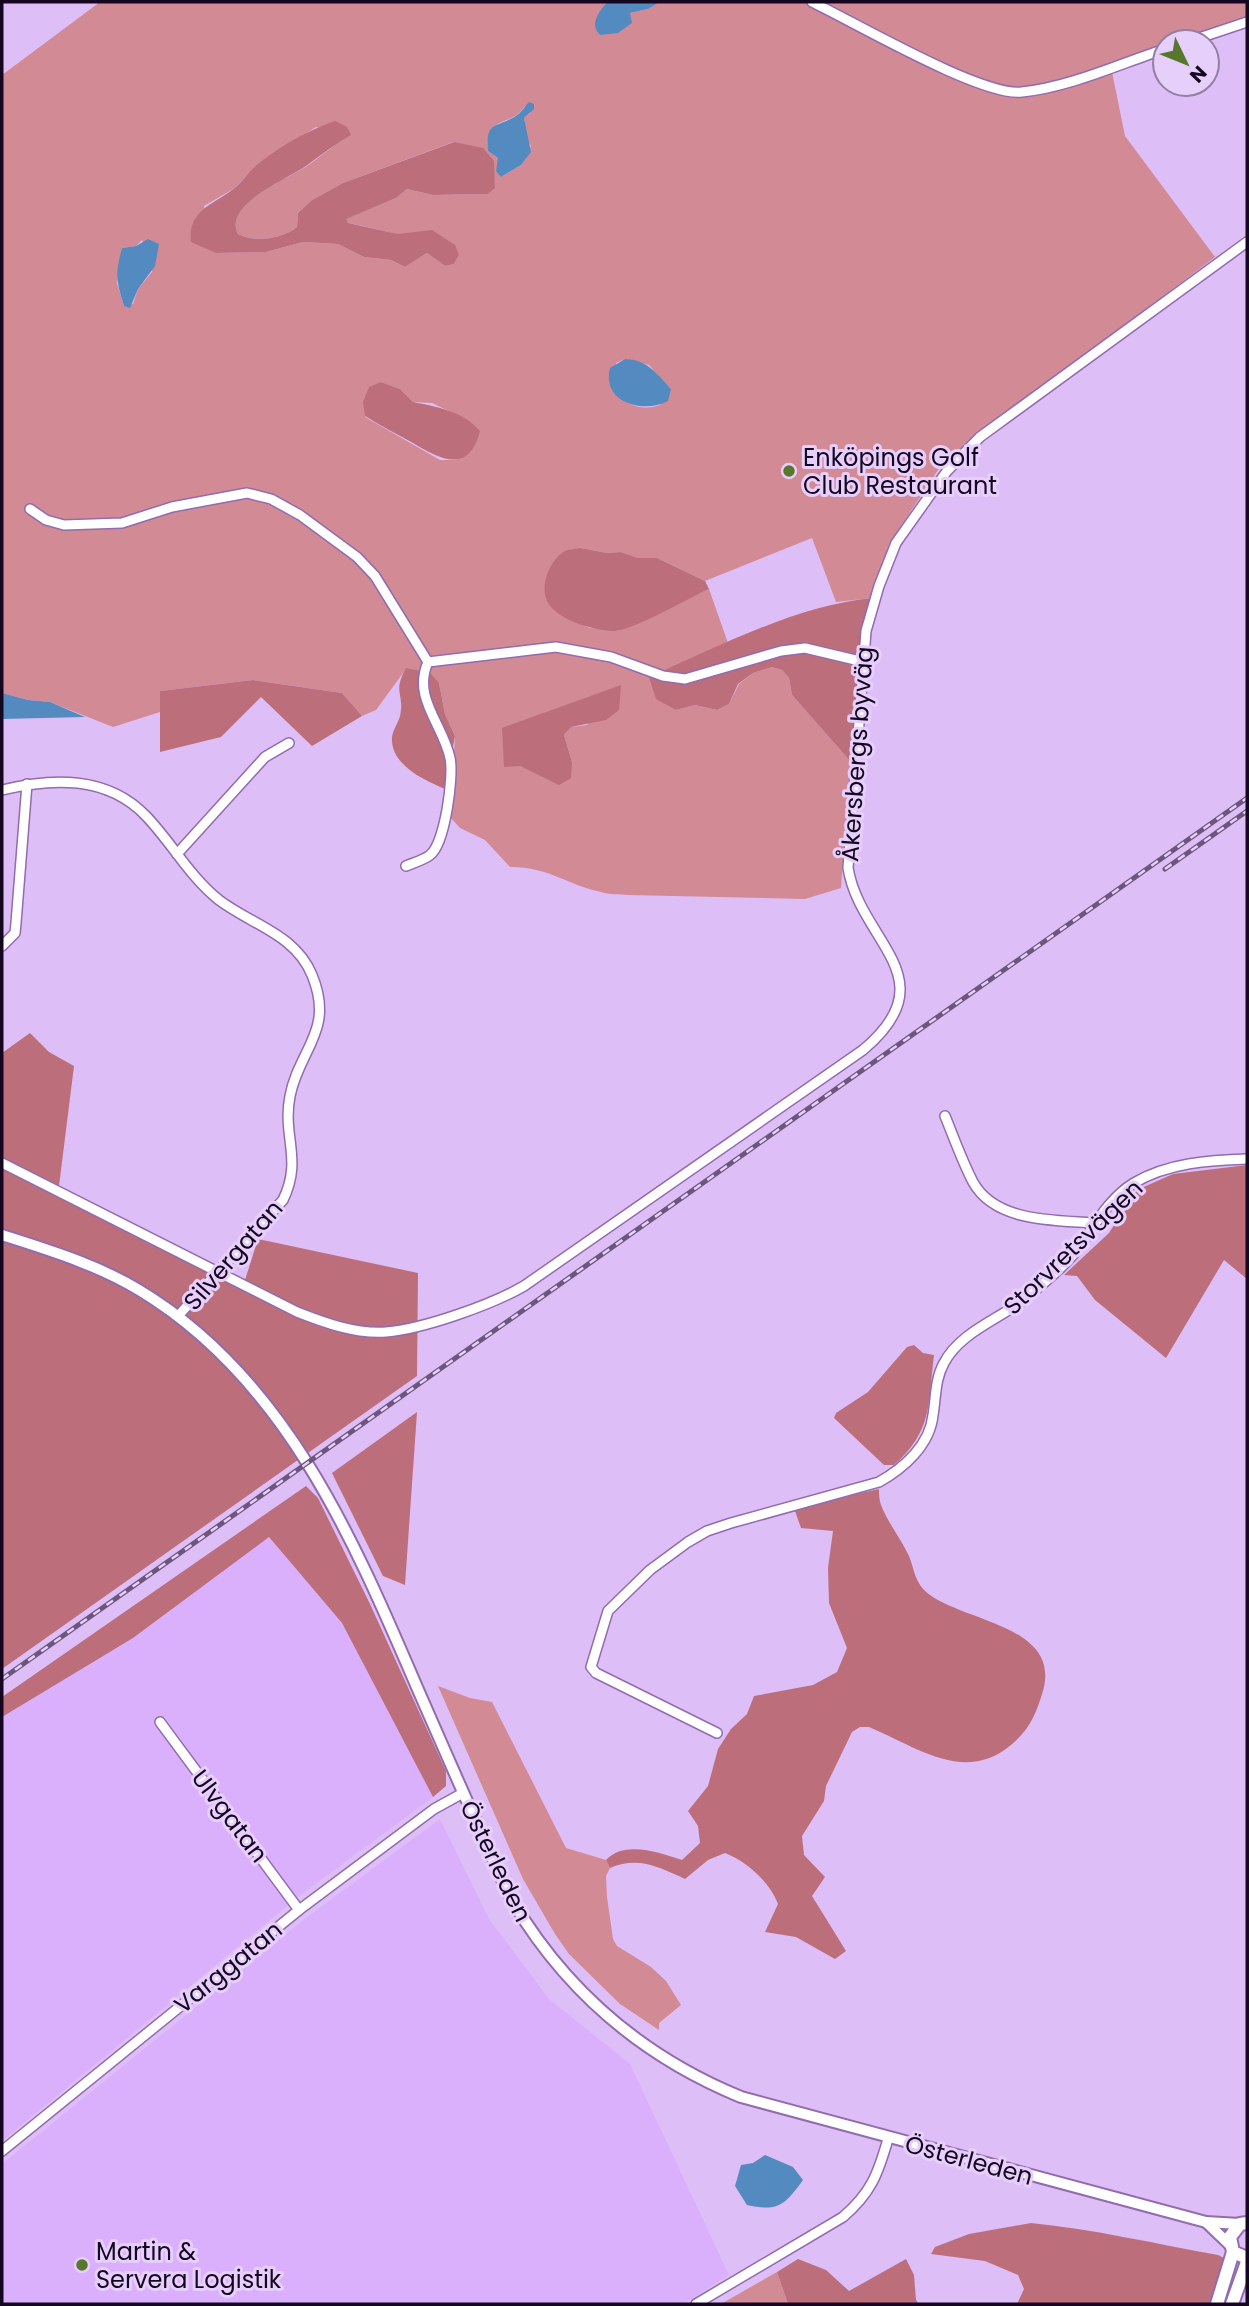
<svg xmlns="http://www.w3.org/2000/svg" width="1249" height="2306" viewBox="0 0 1249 2306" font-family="Poppins,sans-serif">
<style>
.built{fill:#daaffc}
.green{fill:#d28a95;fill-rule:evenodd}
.forest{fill:#bd6e7b}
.water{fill:#538bc1}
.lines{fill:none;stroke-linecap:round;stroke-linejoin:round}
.minor-casing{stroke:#926cae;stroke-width:12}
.tertiary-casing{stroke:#926cae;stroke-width:14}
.secondary-casing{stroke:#926cae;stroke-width:16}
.minor{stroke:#fff;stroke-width:9}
.tertiary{stroke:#fff;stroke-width:10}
.secondary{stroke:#fff;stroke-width:12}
.rail-casing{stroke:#6d567d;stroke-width:5}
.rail{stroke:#e7cffb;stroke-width:2.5;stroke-dasharray:8;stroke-linecap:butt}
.poi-dot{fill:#57772e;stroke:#e7cffb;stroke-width:2.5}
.labels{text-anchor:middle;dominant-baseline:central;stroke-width:6;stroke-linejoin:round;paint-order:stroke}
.poi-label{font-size:24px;fill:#160720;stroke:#e7cffb;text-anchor:start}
.street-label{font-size:24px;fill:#160720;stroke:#e7cffb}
</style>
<rect width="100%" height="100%" fill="#debef7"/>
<!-- built -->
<g class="built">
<path d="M 269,1537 L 342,1623 L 433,1797 L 303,1893 L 2,2141 L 2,1717 L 133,1638 Z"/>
<path d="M 440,1819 L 489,1919 L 549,1999 L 630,2064 L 729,2275 L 683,2304 L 2,2304 L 2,2164 L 306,1918 Z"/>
</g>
<!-- green -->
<g class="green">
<path d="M 100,2 L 607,2 L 600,11 L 629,17 L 630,13 L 648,9 L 660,2 L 1247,2 L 1247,22 L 1179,42 L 1165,42 L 1165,46 L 1110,62 L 1125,136 L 1215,257 L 944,461 L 889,544 L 872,598 L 836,602 L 812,538 L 705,581 L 657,558 L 638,558 L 621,552 L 607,553 L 581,548 L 569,619 L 590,628 L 618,631 L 709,589 L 728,643 L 650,677 L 676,710 L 695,705 L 717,710 L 729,704 L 739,684 L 753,673 L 772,667 L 782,670 L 789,678 L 792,695 L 850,761 L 841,888 L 805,899 L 628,895 C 620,894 609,895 601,892 C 567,885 550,867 510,867 L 485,840 L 460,828 L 450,817 L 455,736 L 445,714 L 439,683 L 406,669 L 376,710 L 362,716 L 342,693 L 253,680 L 160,691 L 160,712 L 113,727 L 50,702 L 28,700 L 2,693 L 2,75 ZM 525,106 L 530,113 L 524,118 L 526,139 L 531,146 L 521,165 L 501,177 L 498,158 L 488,151 C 485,113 510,129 525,106 ZM 316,127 L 350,135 C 336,144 323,154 310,164 C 291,178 222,203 238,234 C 255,243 282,239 297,227 L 298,213 L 312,200 L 343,183 L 453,142 L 493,164 L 495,187 L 488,194 L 433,195 L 407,189 L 396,198 L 345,219 L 348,223 C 388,231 421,239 459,255 L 454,264 L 445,266 L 427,253 L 405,267 L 391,260 L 364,257 L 338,244 L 303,242 L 266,252 L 216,253 L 204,206 L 235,188 L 259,163 ZM 142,240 L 152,272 L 138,289 L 133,304 L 124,306 L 117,283 L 122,248 L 136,246 ZM 625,359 L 649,365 L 671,389 L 660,405 C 642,411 627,406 614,392 L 616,363 ZM 381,382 L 400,389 L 413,402 L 432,403 L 457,415 L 469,453 L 456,460 L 440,460 L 365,417 ZM 621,686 L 587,725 L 571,727 L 564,735 L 572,762 L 534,772 L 520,766 L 583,699 Z"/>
<path d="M 438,1686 L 470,1698 L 492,1702 L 566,1848 L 606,1860 L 610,1868 L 606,1876 L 607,1897 L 613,1939 L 617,1946 L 651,1967 L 666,1981 L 681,2005 L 659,2023 L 659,2030 L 620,2004 L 569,1954 L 555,1934 L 523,1879 Z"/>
<path d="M 777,2272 L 788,2304 L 721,2304 Z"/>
</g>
<!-- forest -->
<g class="forest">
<path d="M 335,121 L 347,127 L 351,135 C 336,144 323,153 310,163 C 292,178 222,203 238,234 C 255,243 282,239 297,227 L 298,213 L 312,200 L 343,183 L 454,142 L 483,148 L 494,161 L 495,188 L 488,194 L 433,195 L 407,189 L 396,198 L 346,219 L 348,223 L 398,234 L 432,230 L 455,245 L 459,255 L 454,264 L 445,266 L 427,253 L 405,267 L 391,260 L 364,257 L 338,244 L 303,242 L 266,252 L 216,253 L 191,242 C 187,209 216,204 236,187 C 244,180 250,170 259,163 C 281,146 308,130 335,121 Z"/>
<path d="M 381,382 L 400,389 L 413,402 C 437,407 463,411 480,431 C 469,474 441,460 413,443 C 397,434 381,426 365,416 L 363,402 L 369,387 Z"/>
<path d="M 581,548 L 607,553 L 621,552 L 638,558 L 657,558 L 705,581 L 709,589 C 689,598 633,630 615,631 C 596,631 564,622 551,607 C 537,591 548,561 565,551 C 569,549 576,549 581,548 Z"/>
<path d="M 872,598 L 850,761 L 792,695 L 789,678 L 782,670 L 772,667 L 753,673 L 738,684 L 729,704 L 717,710 L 695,705 L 676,710 L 656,699 L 649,677 C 720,646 795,606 872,598 Z"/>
<path d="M 406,668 L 430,673 L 439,683 L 445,714 L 455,736 L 445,789 C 424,780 390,765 392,737 C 393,730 398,723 400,716 C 405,693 392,693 406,668 Z"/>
<path d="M 253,680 L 342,693 L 362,716 L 312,746 L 261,697 L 221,737 L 160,752 L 160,691 Z"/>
<path d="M 621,685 L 619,710 L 606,720 L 571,727 L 564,735 L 572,762 L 571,778 L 559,785 L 520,766 L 504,767 L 502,728 Z"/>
<path d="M 30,1033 L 49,1052 L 74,1066 L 59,1186 L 245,1280 L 258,1239 L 418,1273 L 417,1376 L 2,1669 L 2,1053 Z"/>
<path d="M 1247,1165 L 1247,1279 L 1224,1260 L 1166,1358 L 1095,1300 L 1077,1276 L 1064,1275 L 1109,1233 L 1137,1190 L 1173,1174 Z"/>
<path d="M 914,1345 L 923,1353 L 934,1355 C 928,1403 933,1431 894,1465 L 884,1465 L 834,1418 L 836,1413 L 868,1392 L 907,1347 Z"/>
<path d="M 417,1412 L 405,1585 L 383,1576 L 332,1473 Z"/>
<path d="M 306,1486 L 318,1498 L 370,1604 L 446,1771 L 446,1786 L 433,1797 L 342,1623 L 269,1537 L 133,1638 L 2,1717 L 2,1697 Z"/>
<path d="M 879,1489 C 879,1494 879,1500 881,1505 C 887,1521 899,1536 907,1552 C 914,1565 913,1578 924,1590 C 957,1622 1062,1623 1043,1691 C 1036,1714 1030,1729 1011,1745 C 964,1784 917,1747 869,1727 L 860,1727 L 852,1732 L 826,1786 L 824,1801 L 802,1836 L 804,1855 L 825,1877 L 812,1896 L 846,1951 L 835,1959 L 796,1937 L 765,1932 L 778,1904 C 770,1882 746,1861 725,1853 L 708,1860 L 685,1879 C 659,1867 638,1856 610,1868 L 606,1860 C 625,1840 660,1853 682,1860 L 700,1843 L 698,1826 L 688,1811 L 708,1786 L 718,1749 L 731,1729 L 747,1714 L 754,1696 L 813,1685 L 837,1672 L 847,1648 L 829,1603 L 828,1568 L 833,1531 L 801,1528 L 794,1508 Z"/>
<path d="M 1031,2223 C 1093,2229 1156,2244 1218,2255 L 1224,2258 L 1210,2304 L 1017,2304 L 1024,2289 L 1018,2275 L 985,2261 L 931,2254 L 935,2247 L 969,2234 Z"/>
<path d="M 798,2259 L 826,2270 L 849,2291 L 906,2259 L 914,2275 L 916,2300 L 919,2304 L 788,2304 L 777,2272 Z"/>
</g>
<!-- water -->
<g class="water">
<path d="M 607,2 L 660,2 L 648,9 L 630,13 L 632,23 L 618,33 L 600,35 C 589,24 599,12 607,2 Z"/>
<path d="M 529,102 L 534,104 L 534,109 L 524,118 L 531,152 L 521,165 L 501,177 L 496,171 L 498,158 L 488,151 C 485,119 498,129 517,115 C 522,112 525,106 529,102 Z"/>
<path d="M 148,239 L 159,244 L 155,266 L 138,289 L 130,308 L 124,306 C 116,280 115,274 122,248 L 136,246 Z"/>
<path d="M 625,359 C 646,359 658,374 671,389 L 668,401 C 644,414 601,403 610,368 Z"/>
<path d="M 2,693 L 28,700 L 50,702 L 85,717 L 2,719 Z"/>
<path d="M 765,2155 L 793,2167 L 803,2180 C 785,2205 778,2212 747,2205 L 735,2186 L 741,2165 L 753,2163 Z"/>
</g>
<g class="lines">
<!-- minor casing -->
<g class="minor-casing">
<g id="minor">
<path d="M 812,2 C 854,22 982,97 1022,92 C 1070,87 1119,64 1165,49"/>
<path d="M 1187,42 L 1247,22"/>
<path d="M 30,509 L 46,520 L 64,525 L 122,523 L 172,507 L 247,493 L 271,499 L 300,515 L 357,557 L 375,576 L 428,662"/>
<path d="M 428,662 L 556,647 L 611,657 L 663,676 L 685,679 L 781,651 L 805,648 L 864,662"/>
<path d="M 2,790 C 51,778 107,775 146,816 C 172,843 189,876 219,900 C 252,925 295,934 312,975 C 335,1031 299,1049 290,1096 C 282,1137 303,1159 283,1200 L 178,1316"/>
<path d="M 177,854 L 265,757 L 289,743"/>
<path d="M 406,866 C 413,863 424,860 430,855 C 445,844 454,776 450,758 C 443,724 412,698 428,662"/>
<path d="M 2,946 L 15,933 L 16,923 L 27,784"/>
<path d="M 945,1116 C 954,1138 962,1161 973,1182 C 995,1222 1053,1220 1093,1223"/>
<path d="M 2,1163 L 297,1312 C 325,1323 355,1334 386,1332 C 423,1329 491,1305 524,1286 L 863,1050 C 949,978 860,942 848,868 L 866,631 L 879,586 L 896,543 L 947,471 L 980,437 L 1247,242"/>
<path d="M 160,1722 L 299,1910"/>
<path d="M 717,1733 L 596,1673 L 591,1667 L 608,1611 L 650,1570 L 688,1542 L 707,1531 L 731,1523 L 879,1482 C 904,1468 930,1445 933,1415 C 936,1397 935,1379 944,1363 C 960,1332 1000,1319 1026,1298 C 1045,1282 1069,1263 1083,1242 C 1097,1221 1111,1197 1134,1183 C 1167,1163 1210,1160 1247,1159"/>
<path d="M 2,2151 L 299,1910 L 434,1809 L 463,1793"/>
<path d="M 696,2304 L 843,2217 C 871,2193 878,2174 888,2139"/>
</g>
</g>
<!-- tertiary casing -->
<g class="tertiary-casing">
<g id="tertiary">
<path d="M 2,1235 C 48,1250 96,1264 139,1290 C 284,1377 352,1536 416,1685 C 447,1756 478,1827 510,1897 C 565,1991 641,2056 741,2097 L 1206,2222 L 1240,2224"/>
<path d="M 1206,2222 L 1230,2245"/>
</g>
</g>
<!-- secondary casing -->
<g class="secondary-casing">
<g id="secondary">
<path d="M 1247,2223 L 1240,2224 L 1230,2237 L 1233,2252 L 1247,2258"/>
<path d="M 1217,2304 L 1233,2252"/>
<path d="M 1232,2304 L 1247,2262"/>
</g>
</g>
<!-- minor -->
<use href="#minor" class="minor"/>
<!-- tertiary -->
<use href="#tertiary" class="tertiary"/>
<!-- secondary -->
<use href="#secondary" class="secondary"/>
<!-- rail casing -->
<g class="rail-casing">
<g id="rail">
<path d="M 1165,869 L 1247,811"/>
<path d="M 2,1679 L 1247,798"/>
</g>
</g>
<!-- rail -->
<use href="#rail" class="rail"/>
</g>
<!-- markers -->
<g class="poi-dot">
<circle cx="789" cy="471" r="7"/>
<circle cx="82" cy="2265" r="7"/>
</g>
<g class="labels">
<!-- poi labels -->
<g class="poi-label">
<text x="803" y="457">Enköpings Golf<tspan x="803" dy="28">Club Restaurant</tspan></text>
<text x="96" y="2251">Martin &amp;<tspan x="96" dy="28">Servera Logistik</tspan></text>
</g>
<!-- street labels -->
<g class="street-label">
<text transform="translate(857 754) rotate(-86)">Åkersbergs byväg</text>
<text transform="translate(1073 1247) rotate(-44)">Storvretsvägen</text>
<text transform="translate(233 1255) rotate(-49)">Silvergatan</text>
<text transform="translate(230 1816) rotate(53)">Ulvgatan</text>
<text transform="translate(496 1861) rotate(64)">Österleden</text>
<text transform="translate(228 1967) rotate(-39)">Varggatan</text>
<text transform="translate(969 2160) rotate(15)">Österleden</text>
</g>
</g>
<!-- border -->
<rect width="1249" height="2306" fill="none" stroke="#160720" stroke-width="7"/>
<!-- north arrow -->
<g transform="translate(1186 63) rotate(133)"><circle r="33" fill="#e7cffb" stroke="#937fa3" stroke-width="2"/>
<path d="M0-5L12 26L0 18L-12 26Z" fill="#57772e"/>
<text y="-10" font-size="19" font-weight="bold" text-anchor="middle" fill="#160720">N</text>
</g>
</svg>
